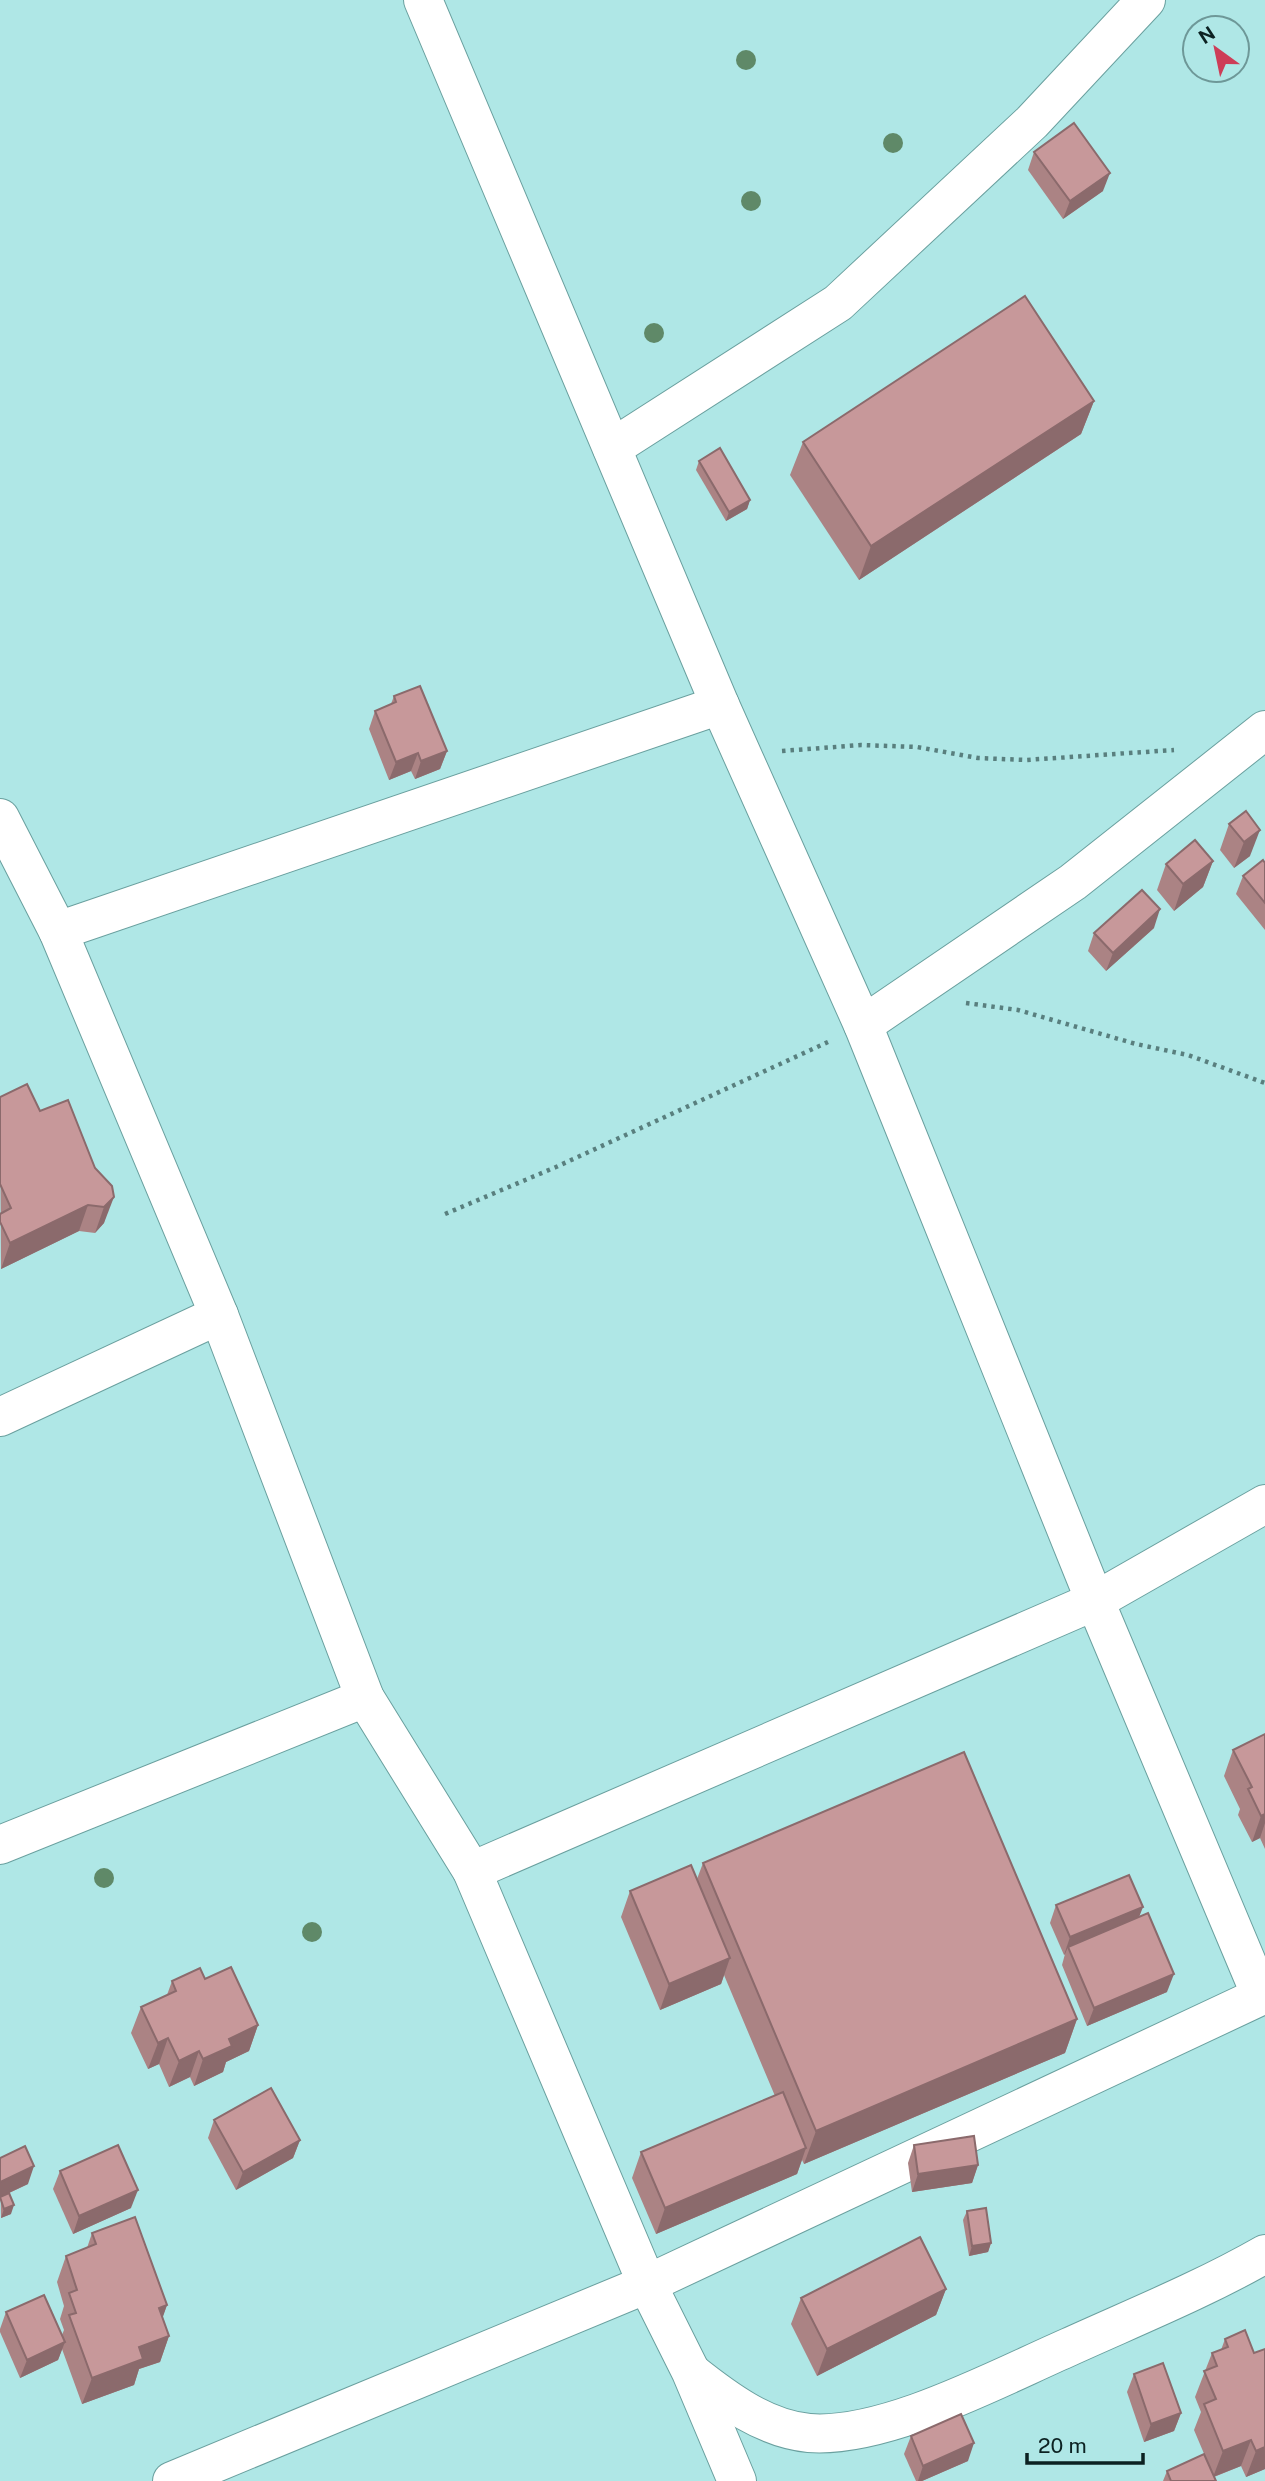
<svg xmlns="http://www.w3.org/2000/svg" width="1265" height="2481" viewBox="0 0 1265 2481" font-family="'Public Sans',sans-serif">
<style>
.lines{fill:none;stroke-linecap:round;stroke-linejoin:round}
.street-casing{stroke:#6aa09f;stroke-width:40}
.path{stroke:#597f7e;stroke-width:4.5;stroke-dasharray:3.5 5;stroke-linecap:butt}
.street{stroke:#fff;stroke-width:38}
.tree{fill:#5f8968}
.wall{fill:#ab8384}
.shaded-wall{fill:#8b6a6c}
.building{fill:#c7989a;stroke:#8b6a6c;stroke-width:2}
</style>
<rect width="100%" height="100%" fill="#afe7e6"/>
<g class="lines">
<!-- street casing -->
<g class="street-casing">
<g id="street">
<path d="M 612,448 L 838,303 L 1032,122 L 1146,0"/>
<path d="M 0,818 L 58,931 L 219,1315 L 365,1698 L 472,1871 L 647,2284 L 691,2372 L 737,2481"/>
<path d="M 58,931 L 720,705"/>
<path d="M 863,1025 L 1073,882 L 1265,730"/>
<path d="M 0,1417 L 219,1315"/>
<path d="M 0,1845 L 365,1698"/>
<path d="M 472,1871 L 1095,1601 L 1265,1504"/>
<path d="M 692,2373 C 726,2400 765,2429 809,2433 C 885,2439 998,2378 1069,2347 C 1135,2317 1202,2290 1265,2254"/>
<path d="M 172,2481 L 647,2284 L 1261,1996 L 1095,1601 L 863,1025 L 720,705 L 423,0"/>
</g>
</g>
<!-- path -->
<g class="path">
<path d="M 782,751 L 861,745 L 917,747 L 978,758 L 1026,760 L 1174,750"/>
<path d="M 966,1003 L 1018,1010 L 1136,1044 L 1188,1055 L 1265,1083"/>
<path d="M 445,1214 L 556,1167 L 828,1042"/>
</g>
<!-- street -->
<use href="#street" class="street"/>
</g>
<!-- trees -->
<g class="tree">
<circle cx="746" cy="60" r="10"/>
<circle cx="893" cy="143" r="10"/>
<circle cx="751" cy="201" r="10"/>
<circle cx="654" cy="333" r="10"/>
<circle cx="104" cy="1878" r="10"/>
<circle cx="312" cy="1932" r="10"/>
</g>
<!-- wall -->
<g class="wall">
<path d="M 1034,152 L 1103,191 L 1063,219 L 1028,170 Z"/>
<path d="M 1094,401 L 1081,434 L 859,580 L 790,475 L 803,442 Z"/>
<path d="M 699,461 L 750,500 L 747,509 L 726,521 L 696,470 Z"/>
<path d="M 394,696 L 447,751 L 440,769 L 415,779 L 411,771 L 389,780 L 369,729 L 375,711 L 391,704 Z"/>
<path d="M 1246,811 L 1250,856 L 1234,868 L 1220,850 L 1229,824 Z"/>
<path d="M 1213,861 L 1203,887 L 1174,911 L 1157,890 L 1166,864 Z"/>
<path d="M 1265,863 L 1265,930 L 1236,894 L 1243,876 Z"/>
<path d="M 1154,928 L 1106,971 L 1088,951 L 1094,933 Z"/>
<path d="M 0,1097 L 40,1111 L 112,1186 L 104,1223 L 95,1233 L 79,1231 L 1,1269 Z"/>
<path d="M 1265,1734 L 1265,1849 L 1260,1838 L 1252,1842 L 1238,1815 L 1240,1809 L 1224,1776 L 1233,1750 Z"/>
<path d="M 703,1863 L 1077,2019 L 1065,2053 L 804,2164 L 802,2160 L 797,2174 L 656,2234 L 632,2178 L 641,2152 L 775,2096 L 724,1975 L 721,1984 L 660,2010 L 621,1917 L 630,1891 L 697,1879 Z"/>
<path d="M 1056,1905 L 1139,1917 L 1167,1992 L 1087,2026 L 1062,1965 L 1065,1954 L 1064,1955 L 1050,1923 Z"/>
<path d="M 205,1979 L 258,2025 L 249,2051 L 226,2062 L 223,2072 L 194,2086 L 190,2077 L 169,2087 L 159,2064 L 148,2069 L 131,2033 L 141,2007 L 167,1995 L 172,1981 Z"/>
<path d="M 214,2120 L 300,2140 L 293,2158 L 236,2190 L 208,2138 Z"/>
<path d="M 914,2145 L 978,2165 L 972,2183 L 912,2192 L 908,2163 Z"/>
<path d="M 0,2158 L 28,2184 L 5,2195 L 11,2214 L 1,2218 Z"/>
<path d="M 60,2171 L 131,2208 L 73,2234 L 53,2189 Z"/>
<path d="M 967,2211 L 991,2243 L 988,2252 L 969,2256 L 963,2220 Z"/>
<path d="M 92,2233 L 167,2305 L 162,2318 L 169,2336 L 160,2362 L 139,2369 L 134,2385 L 82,2404 L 62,2349 L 58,2360 L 20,2378 L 0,2332 L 0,2329 L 6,2312 L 62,2335 L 64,2330 L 60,2319 L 64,2306 L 57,2282 L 66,2256 L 87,2248 Z"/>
<path d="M 946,2289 L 936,2315 L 817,2376 L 791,2324 L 801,2298 Z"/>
<path d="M 1225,2339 L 1265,2469 L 1246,2477 L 1241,2466 L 1214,2477 L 1216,2481 L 1163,2481 L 1167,2471 L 1205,2456 L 1194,2430 L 1201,2412 L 1195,2397 L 1212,2353 L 1221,2350 Z"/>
<path d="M 1134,2374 L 1181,2413 L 1174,2431 L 1144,2442 L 1127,2392 Z"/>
<path d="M 911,2436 L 968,2461 L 922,2481 L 916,2481 L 904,2454 Z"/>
</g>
<!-- shaded-wall -->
<g class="shaded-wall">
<path d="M 1110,173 L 1103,191 L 1063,219 L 1070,201 Z"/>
<path d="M 1094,401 L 1081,434 L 859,580 L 871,546 Z"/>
<path d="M 750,500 L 747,509 L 726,521 L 729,512 Z"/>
<path d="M 447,751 L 440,769 L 415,779 L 421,761 Z"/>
<path d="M 418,753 L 411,771 L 389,780 L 396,762 Z"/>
<path d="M 1260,830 L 1250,856 L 1234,868 L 1244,842 Z"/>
<path d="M 1213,861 L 1203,887 L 1174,911 L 1183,884 Z"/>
<path d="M 1160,909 L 1154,928 L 1106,971 L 1113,953 Z"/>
<path d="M 114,1197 L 104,1223 L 95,1233 L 104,1207 Z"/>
<path d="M 88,1205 L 79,1231 L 1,1269 L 10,1243 Z"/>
<path d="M 1265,1814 L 1265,1823 L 1260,1838 L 1252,1842 L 1261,1816 Z"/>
<path d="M 1143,1907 L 1136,1925 L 1068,1947 L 1065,1954 L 1064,1955 L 1070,1937 Z"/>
<path d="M 730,1958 L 721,1984 L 660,2010 L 669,1984 Z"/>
<path d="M 1174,1974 L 1167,1992 L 1087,2026 L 1094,2008 Z"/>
<path d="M 1077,2019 L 1065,2053 L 804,2164 L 816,2131 Z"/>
<path d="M 258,2025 L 249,2051 L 226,2062 L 223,2072 L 194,2086 L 203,2059 L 229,2039 Z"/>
<path d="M 168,2038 L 159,2064 L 148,2069 L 158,2043 Z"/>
<path d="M 199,2051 L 190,2077 L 169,2087 L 179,2061 Z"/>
<path d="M 300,2140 L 293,2158 L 236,2190 L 243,2172 Z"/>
<path d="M 806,2148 L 797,2174 L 656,2234 L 665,2208 Z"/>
<path d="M 978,2165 L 972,2183 L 912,2192 L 918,2174 Z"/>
<path d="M 34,2166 L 28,2184 L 0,2197 L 0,2182 Z"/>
<path d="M 138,2190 L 131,2208 L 73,2234 L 79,2216 Z"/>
<path d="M 14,2205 L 11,2214 L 1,2218 L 4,2209 Z"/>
<path d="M 991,2243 L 988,2252 L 969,2256 L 972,2246 Z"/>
<path d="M 946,2289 L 936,2315 L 817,2376 L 827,2349 Z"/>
<path d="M 167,2305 L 158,2331 L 159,2308 Z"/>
<path d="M 169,2336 L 160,2362 L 139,2369 L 134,2385 L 82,2404 L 92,2378 L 139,2347 Z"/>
<path d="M 65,2342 L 58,2360 L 20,2378 L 27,2360 Z"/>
<path d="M 1181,2413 L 1174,2431 L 1144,2442 L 1151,2424 Z"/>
<path d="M 1251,2440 L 1241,2466 L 1213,2477 L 1223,2451 Z"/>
<path d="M 974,2443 L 968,2461 L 922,2481 L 918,2481 L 923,2466 Z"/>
<path d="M 1265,2447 L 1265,2469 L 1246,2477 L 1256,2451 Z"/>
</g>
<!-- building -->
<g class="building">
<path d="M 1074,123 L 1110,173 L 1070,201 L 1034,152 Z"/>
<path d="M 1025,296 L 1094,401 L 871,546 L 803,442 Z"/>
<path d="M 720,448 L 750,500 L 729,512 L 699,461 Z"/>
<path d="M 420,686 L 447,751 L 421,761 L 418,753 L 396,762 L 375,711 L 396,702 L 394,696 Z"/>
<path d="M 1246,811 L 1260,830 L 1244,842 L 1229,824 Z"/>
<path d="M 1195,840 L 1213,861 L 1183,884 L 1166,864 Z"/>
<path d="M 1263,860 L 1265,863 L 1265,903 L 1243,876 Z"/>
<path d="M 1142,890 L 1160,909 L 1113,953 L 1094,933 Z"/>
<path d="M 27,1084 L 40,1111 L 68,1100 L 95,1168 L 112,1186 L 114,1197 L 104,1207 L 88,1205 L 10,1243 L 0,1222 L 0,1214 L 11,1208 L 0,1184 L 0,1097 Z"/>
<path d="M 1265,1734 L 1265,1814 L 1261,1816 L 1248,1789 L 1252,1787 L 1233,1750 Z"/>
<path d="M 964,1752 L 1077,2019 L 816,2131 L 703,1863 Z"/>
<path d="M 691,1865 L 730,1958 L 669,1984 L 630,1891 Z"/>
<path d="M 1129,1875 L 1143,1907 L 1070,1937 L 1056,1905 Z"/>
<path d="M 1148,1913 L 1174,1974 L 1094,2008 L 1068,1947 Z"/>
<path d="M 231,1967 L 258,2025 L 229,2039 L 232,2046 L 203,2059 L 199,2051 L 179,2061 L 168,2038 L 158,2043 L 141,2007 L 176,1991 L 172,1981 L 200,1968 L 205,1979 Z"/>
<path d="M 271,2088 L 300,2140 L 243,2172 L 214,2120 Z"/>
<path d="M 783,2092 L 806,2148 L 665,2208 L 641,2152 Z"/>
<path d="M 974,2136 L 978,2165 L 918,2174 L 914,2145 Z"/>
<path d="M 118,2145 L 138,2190 L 79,2216 L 60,2171 Z"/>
<path d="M 25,2146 L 34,2166 L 0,2182 L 0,2158 Z"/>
<path d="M 9,2193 L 14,2205 L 4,2209 L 0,2197 Z"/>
<path d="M 986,2208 L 991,2243 L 972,2246 L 967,2211 Z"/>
<path d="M 135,2217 L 167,2305 L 159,2308 L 169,2336 L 139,2347 L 143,2359 L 92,2378 L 69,2315 L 76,2313 L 69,2293 L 77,2290 L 66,2256 L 96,2244 L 92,2233 Z"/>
<path d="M 920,2237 L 946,2289 L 827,2349 L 801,2298 Z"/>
<path d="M 44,2295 L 65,2342 L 27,2360 L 6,2312 Z"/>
<path d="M 1245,2330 L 1254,2353 L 1265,2349 L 1265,2447 L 1256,2451 L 1251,2440 L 1223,2451 L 1204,2404 L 1216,2399 L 1204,2371 L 1217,2366 L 1212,2353 L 1228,2347 L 1225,2339 Z"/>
<path d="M 1163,2363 L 1181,2413 L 1151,2424 L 1134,2374 Z"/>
<path d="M 961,2414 L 974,2443 L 923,2466 L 911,2436 Z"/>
<path d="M 1204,2454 L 1216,2481 L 1171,2481 L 1167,2471 Z"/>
</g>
<!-- north arrow -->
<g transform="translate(1216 49) rotate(327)"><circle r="33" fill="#afe7e6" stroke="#6e9898" stroke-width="2"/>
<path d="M0-5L12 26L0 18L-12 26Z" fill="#cd3d57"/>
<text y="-10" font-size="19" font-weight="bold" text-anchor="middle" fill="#0c2222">N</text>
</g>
<!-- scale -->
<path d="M1027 2453v10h116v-10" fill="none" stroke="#0c2222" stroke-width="3.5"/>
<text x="1038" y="2453" font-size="21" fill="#0c2222" stroke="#afe7e6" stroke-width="5" paint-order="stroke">20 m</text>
</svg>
